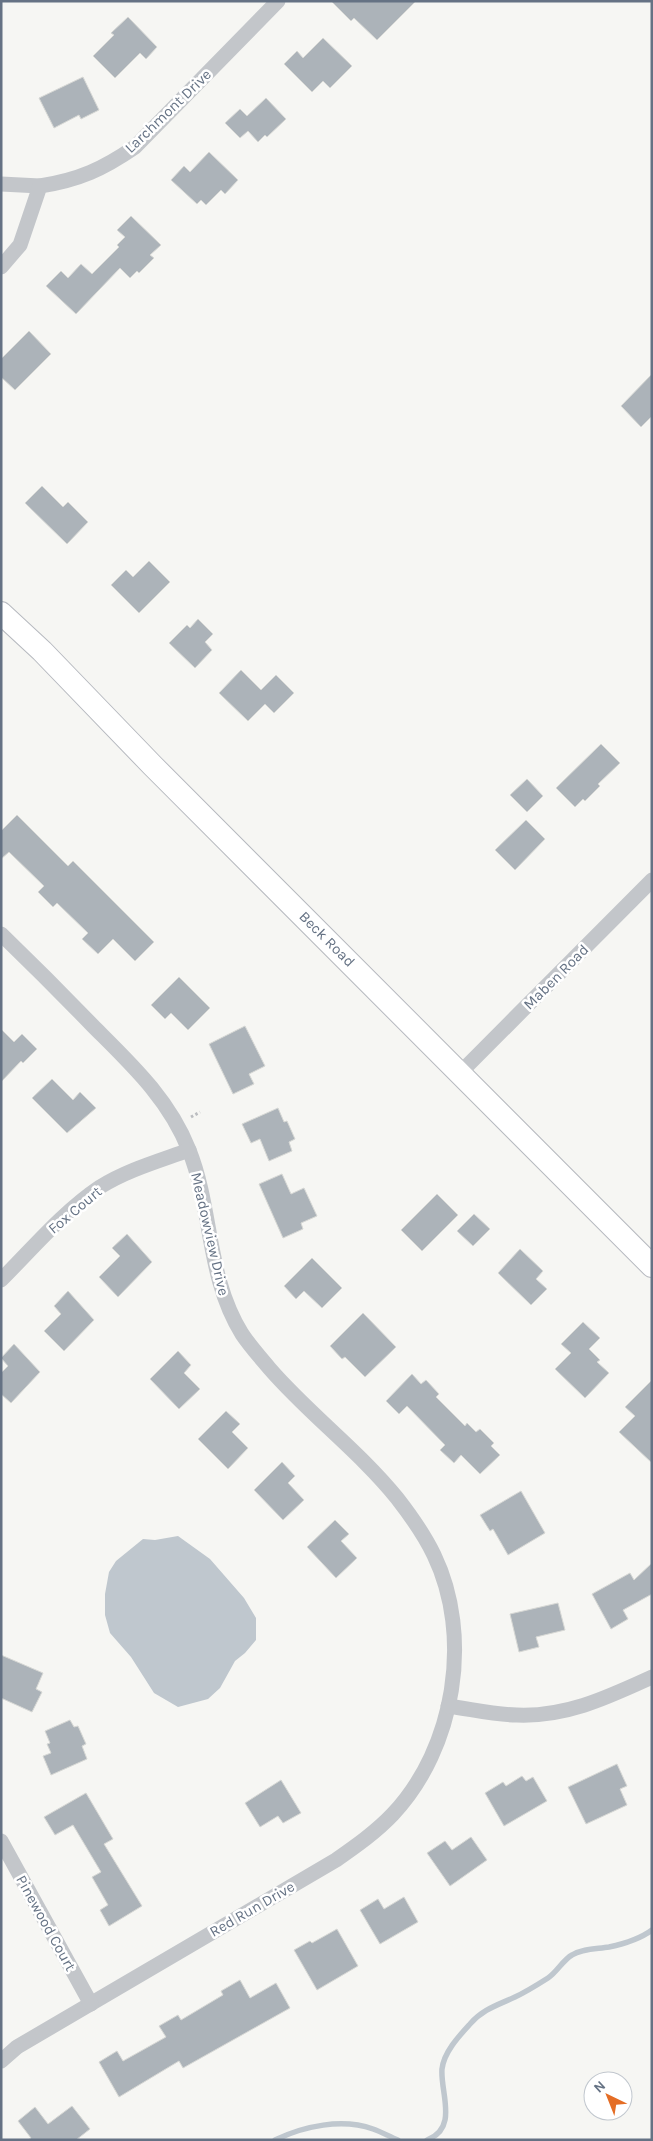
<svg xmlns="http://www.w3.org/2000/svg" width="653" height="2141" viewBox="0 0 653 2141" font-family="Karla,sans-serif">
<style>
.water{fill:#bfc7ce}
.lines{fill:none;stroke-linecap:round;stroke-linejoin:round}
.stream{stroke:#bfc7ce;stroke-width:5.5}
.building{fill:#acb3b9;stroke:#d7d8d5}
.secondary-casing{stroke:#b6b9bf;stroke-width:24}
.path{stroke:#bbbdc0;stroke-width:3;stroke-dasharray:2.5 2.5;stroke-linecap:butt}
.street{stroke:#c3c6ca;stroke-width:15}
.secondary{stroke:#fff;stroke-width:22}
.labels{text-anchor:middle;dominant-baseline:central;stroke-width:5;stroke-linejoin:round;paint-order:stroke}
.street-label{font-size:15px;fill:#657284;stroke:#fff}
</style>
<rect width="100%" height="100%" fill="#f6f6f3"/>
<!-- water -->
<path class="water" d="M 178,1536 L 210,1559 L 244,1598 L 256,1618 L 256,1640 L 245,1653 L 235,1661 L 220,1688 L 208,1699 L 178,1707 L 154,1693 L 131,1657 L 110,1633 L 105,1615 L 105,1594 L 109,1572 L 116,1561 L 143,1539 L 155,1540 Z"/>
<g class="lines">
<!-- stream -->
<g class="stream">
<path d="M 275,2140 C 304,2126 342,2118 373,2129 C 382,2132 390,2137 398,2140"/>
<path d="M 427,2140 C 459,2128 440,2092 442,2069 C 444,2052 459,2036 470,2024 C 483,2009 498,2005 515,1997 C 526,1992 537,1985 548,1978 C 557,1972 563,1960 572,1955 C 583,1948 598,1949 609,1947 C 623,1944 640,1939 652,1930"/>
</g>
</g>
<!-- building -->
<g class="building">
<path d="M 331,1 L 416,1 L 377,40 L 354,18 L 351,21 Z"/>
<path d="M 128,17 L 157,47 L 146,59 L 140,53 L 115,78 L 93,56 L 114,35 L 111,33 Z"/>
<path d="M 323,38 L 352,66 L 330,88 L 323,81 L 312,92 L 284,64 L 297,51 L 303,58 Z"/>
<path d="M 83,77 L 99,110 L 81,119 L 79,115 L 54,128 L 39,98 Z"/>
<path d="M 266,98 L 286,119 L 267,137 L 265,135 L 258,142 L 248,131 L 240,138 L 225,123 L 240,109 L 247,116 Z"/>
<path d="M 209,152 L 238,180 L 225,194 L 221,190 L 206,205 L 201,200 L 197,204 L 171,180 L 184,166 L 190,172 Z"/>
<path d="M 131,216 L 161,245 L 150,255 L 154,258 L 139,273 L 137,271 L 130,278 L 120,268 L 76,314 L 46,286 L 61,271 L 68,278 L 81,264 L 92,274 L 119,247 L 117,245 L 125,237 L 117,230 Z"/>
<path d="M 29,331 L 51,354 L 15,390 L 1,377 L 1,359 Z"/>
<path d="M 652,374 L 652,416 L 641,427 L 621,406 Z"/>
<path d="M 42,486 L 63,507 L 68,502 L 88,522 L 67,544 L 25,503 Z"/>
<path d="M 149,561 L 170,582 L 139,613 L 111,585 L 126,570 L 133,577 Z"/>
<path d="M 198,619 L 213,634 L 205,642 L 212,650 L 195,668 L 169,643 L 187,625 L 190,628 Z"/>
<path d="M 241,670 L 261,690 L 276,675 L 294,693 L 274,713 L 265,704 L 248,721 L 219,693 Z"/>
<path d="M 601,744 L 620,763 L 598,784 L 600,786 L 585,801 L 583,799 L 575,807 L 556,788 Z"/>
<path d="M 527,779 L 543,796 L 527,812 L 510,795 Z"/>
<path d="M 17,815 L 68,866 L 73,861 L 154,942 L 135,961 L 113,939 L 98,954 L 82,939 L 88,933 L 57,903 L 53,907 L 38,892 L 44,886 L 9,852 L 1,859 L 1,831 Z"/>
<path d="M 526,820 L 545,839 L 515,870 L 495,850 Z"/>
<path d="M 179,977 L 210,1008 L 188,1030 L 171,1013 L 165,1019 L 151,1005 Z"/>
<path d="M 245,1026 L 265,1066 L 249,1074 L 254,1084 L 233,1094 L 209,1044 Z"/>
<path d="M 1,1029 L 14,1042 L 22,1034 L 37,1049 L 23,1063 L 21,1061 L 1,1082 Z"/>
<path d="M 52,1079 L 73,1100 L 80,1092 L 96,1108 L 67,1133 L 32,1098 Z"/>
<path d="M 278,1108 L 284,1122 L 287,1121 L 295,1139 L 289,1142 L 292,1151 L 269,1161 L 260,1139 L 251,1143 L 242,1124 Z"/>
<path d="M 282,1174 L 291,1194 L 304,1188 L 317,1216 L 301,1223 L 303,1229 L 283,1238 L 259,1184 Z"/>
<path d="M 437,1194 L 458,1215 L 422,1251 L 401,1230 Z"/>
<path d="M 474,1214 L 490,1229 L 473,1246 L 457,1231 Z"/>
<path d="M 127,1234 L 152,1262 L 118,1297 L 99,1277 L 120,1256 L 112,1248 Z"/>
<path d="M 520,1249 L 543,1271 L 536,1279 L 547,1289 L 531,1305 L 498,1273 Z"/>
<path d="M 312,1258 L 342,1288 L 322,1308 L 304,1291 L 296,1299 L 284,1286 Z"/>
<path d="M 68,1291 L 94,1320 L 64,1351 L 44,1331 L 61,1314 L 54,1306 Z"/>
<path d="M 363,1313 L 396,1347 L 365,1377 L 345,1357 L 342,1359 L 330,1346 Z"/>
<path d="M 583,1322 L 600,1338 L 589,1349 L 600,1360 L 597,1362 L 609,1373 L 585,1398 L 555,1369 L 571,1353 L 561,1344 Z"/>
<path d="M 14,1344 L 40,1372 L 11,1403 L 1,1394 L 1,1373 L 8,1366 L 1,1358 Z"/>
<path d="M 178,1351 L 191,1365 L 184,1373 L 200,1389 L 179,1409 L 150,1379 Z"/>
<path d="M 412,1374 L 421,1384 L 426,1380 L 439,1394 L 436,1397 L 465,1426 L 467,1423 L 476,1432 L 480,1429 L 494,1443 L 491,1446 L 500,1455 L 480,1474 L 461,1455 L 454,1463 L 440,1450 L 445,1445 L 407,1406 L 399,1414 L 386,1401 Z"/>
<path d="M 652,1380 L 652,1463 L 619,1432 L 635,1416 L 625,1407 Z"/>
<path d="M 226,1411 L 240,1424 L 232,1432 L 248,1448 L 228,1469 L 198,1439 Z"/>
<path d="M 282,1462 L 295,1476 L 288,1483 L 304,1500 L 283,1520 L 254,1490 Z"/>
<path d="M 521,1491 L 545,1533 L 508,1555 L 493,1529 L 490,1531 L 480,1515 Z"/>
<path d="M 335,1520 L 349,1534 L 341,1541 L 357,1558 L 336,1578 L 307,1547 Z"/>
<path d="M 652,1563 L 652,1594 L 623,1610 L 628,1619 L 611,1629 L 592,1594 L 630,1573 L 634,1580 Z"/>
<path d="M 558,1603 L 565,1630 L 536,1637 L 539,1647 L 519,1652 L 510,1614 Z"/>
<path d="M 1,1655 L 43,1673 L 36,1689 L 42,1692 L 32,1712 L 1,1698 Z"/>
<path d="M 70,1720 L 74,1727 L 78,1726 L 86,1744 L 82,1746 L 87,1759 L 51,1775 L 43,1756 L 51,1753 L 47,1744 L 50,1743 L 45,1731 Z"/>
<path d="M 617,1764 L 627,1786 L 620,1789 L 627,1805 L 586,1824 L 568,1787 Z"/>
<path d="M 522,1776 L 526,1781 L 533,1777 L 547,1801 L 504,1826 L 485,1793 L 503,1782 L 506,1786 Z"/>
<path d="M 281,1780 L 301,1813 L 283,1823 L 278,1816 L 260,1827 L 245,1803 Z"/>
<path d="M 86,1793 L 113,1839 L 104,1844 L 142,1906 L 109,1926 L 100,1910 L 108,1905 L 92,1877 L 101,1872 L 73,1825 L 55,1835 L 44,1817 Z"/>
<path d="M 471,1837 L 487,1860 L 450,1886 L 427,1853 L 445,1841 L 452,1850 Z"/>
<path d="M 404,1897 L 418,1922 L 380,1944 L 360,1910 L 378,1899 L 384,1909 Z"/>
<path d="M 337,1929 L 358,1966 L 317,1990 L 294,1950 L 310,1941 L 312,1943 Z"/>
<path d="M 240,1980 L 250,1998 L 276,1983 L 290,2008 L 183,2068 L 179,2061 L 119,2097 L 99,2062 L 117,2051 L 123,2061 L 166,2037 L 159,2026 L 178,2015 L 181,2020 L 223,1995 L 221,1991 Z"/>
<path d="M 72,2106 L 90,2129 L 76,2140 L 28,2140 L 31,2138 L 18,2121 L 35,2107 L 48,2124 Z"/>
</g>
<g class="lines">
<!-- secondary casing -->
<g class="secondary-casing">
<path id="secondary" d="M 1,613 L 42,651 L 152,765 L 652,1266"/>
</g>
<!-- path -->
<path class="path" d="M 191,1117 L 200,1112"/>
<!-- street -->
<g class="street">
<path d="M 1,184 L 40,186"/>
<path d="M 1,267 L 20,245 L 40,186 C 79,180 103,169 135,147 L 278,1"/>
<path d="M 1,934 C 32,964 63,995 93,1026 C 131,1064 169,1099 189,1150 C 213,1210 206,1276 242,1334 C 250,1346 260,1357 270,1369 C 309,1414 359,1451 397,1498 C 411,1516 424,1534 434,1555 C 473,1636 455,1748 393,1814 C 376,1832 356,1846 336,1860 L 17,2047 L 1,2061"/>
<path d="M 460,1073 L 652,880"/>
<path d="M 1,1280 C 33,1248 63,1212 100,1187 C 127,1170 159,1161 189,1150"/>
<path d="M 448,1706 C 471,1709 494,1715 517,1715 C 567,1717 608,1697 652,1677"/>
<path d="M 1,1841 L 91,2004"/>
</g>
<!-- secondary -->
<use href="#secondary" class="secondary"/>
</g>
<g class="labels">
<!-- street labels -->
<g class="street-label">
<text transform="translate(168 111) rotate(-44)">Larchmont Drive</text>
<text transform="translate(327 939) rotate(45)">Beck Road</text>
<text transform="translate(556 977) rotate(-45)">Maben Road</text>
<text transform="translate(75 1210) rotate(-40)">Fox Court</text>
<text transform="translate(210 1234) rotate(77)">Meadowview Drive</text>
<text transform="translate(252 1909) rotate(-30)">Red Run Drive</text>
<text transform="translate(46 1923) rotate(61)">Pinewood Court</text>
</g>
</g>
<!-- border -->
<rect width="653" height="2141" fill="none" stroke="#657284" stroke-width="5"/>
<!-- north arrow -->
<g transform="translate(608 2096) rotate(317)"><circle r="24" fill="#ffffff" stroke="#c1c7ce"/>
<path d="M0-4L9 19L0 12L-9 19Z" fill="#e46d25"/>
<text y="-8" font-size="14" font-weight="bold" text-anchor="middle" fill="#657284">N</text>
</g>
</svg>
